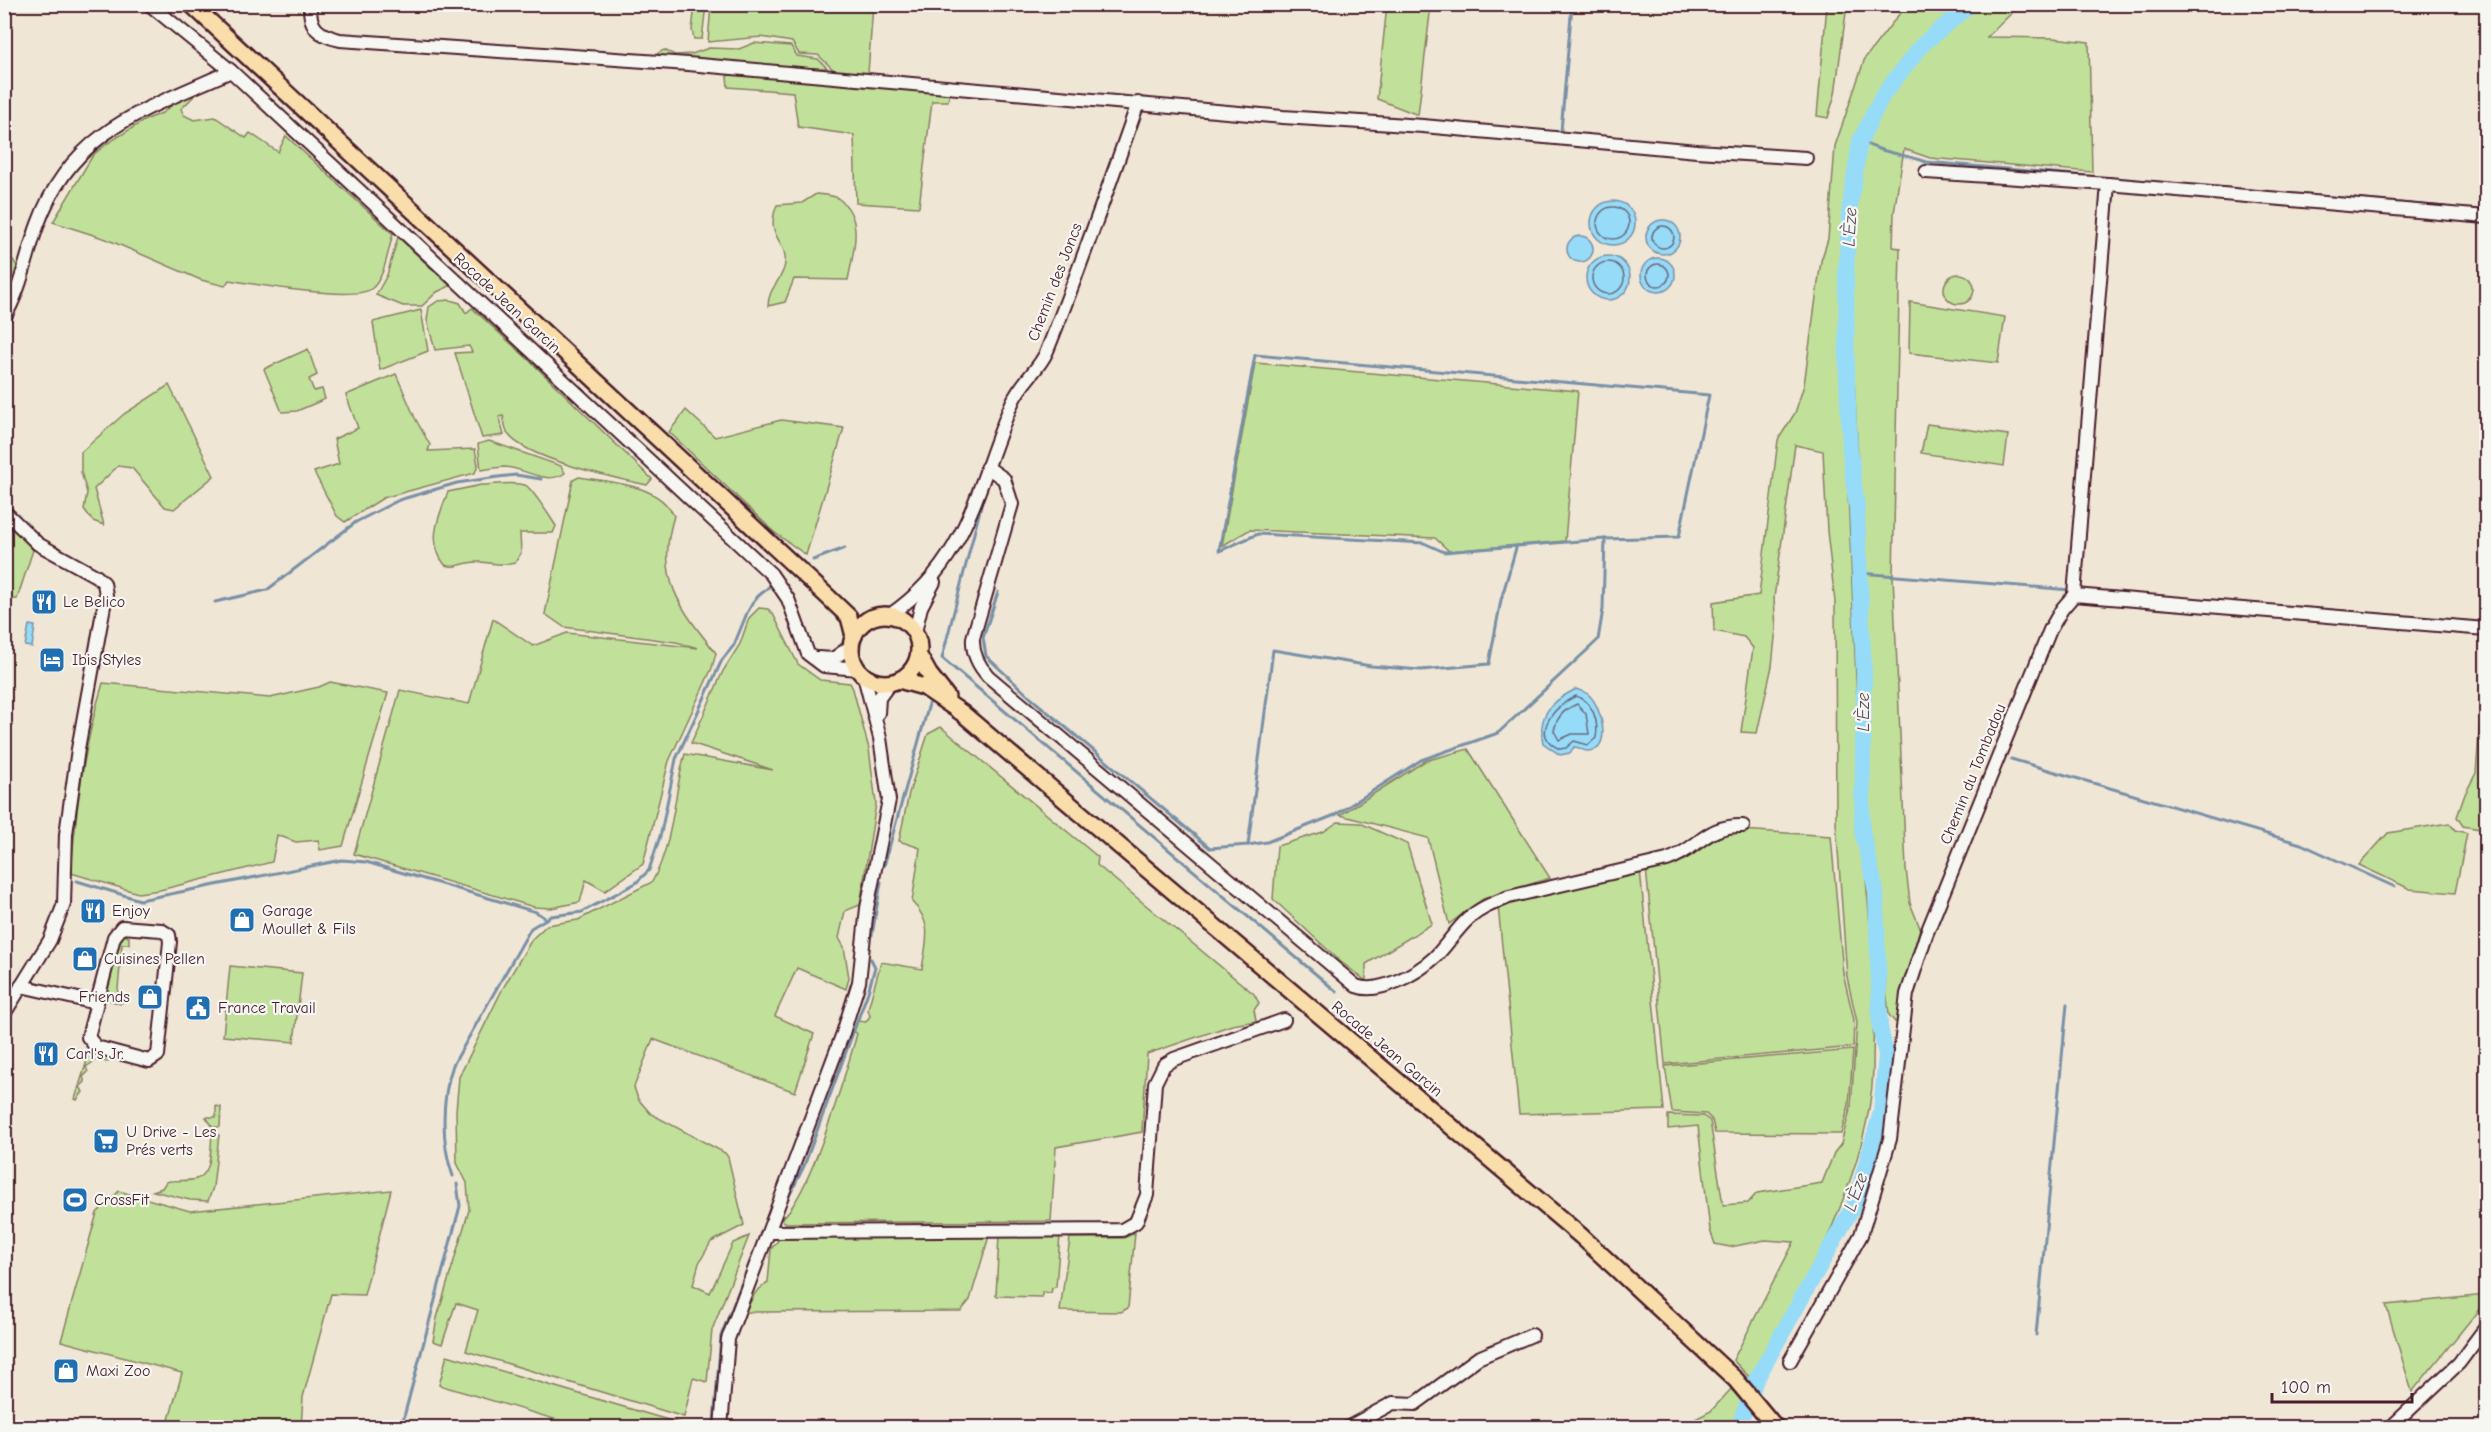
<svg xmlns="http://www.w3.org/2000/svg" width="2491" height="1432" viewBox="0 0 2491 1432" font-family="'Comic Neue',sans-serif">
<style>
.green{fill:#c1e19a;stroke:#868062;stroke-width:1.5}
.water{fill:#96dbf8;stroke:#7890a6;stroke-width:1.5}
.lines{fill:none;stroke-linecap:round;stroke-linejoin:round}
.shore{stroke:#686a7d;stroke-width:1.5}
.stream{stroke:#7890a6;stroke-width:3}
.river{stroke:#96dbf8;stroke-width:16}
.minor-casing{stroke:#4a1f2b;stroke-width:16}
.major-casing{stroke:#4a1f2b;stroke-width:20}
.minor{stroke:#f6f6f2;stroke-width:12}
.major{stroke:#f9deab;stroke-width:15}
.labels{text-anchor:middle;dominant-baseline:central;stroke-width:4.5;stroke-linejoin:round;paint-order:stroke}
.street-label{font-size:16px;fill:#4a1f2b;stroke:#f6f6f2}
.poi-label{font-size:16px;fill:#4a1f2b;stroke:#f6f6f2;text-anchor:start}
.water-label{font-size:18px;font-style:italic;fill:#5d4e5e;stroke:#f6f6f2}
</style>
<rect width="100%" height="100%" fill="#f0e6d6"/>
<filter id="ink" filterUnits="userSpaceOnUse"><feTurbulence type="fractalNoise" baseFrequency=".0167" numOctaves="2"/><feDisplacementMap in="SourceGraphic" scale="12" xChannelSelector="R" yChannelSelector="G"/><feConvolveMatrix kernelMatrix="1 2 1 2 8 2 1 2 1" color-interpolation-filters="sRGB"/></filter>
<g filter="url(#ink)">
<!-- green -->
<g class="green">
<path d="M 1907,4 L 1961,5 L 1925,34 L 1896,68 L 1860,134 L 1848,184 L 1842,353 L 1861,796 C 1860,829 1864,859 1867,891 C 1873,949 1874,1010 1873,1069 C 1871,1166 1803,1297 1752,1380 L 1733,1360 L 1794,1242 L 1765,1240 L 1730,1247 L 1715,1244 L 1710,1230 L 1698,1126 L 1668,1129 L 1668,1115 L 1703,1116 L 1710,1121 L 1723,1205 L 1748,1203 L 1757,1193 L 1822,1183 L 1834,1153 L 1841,1144 L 1851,1106 L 1857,1022 L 1847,977 L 1836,822 L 1835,602 L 1827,531 L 1823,451 L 1795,445 L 1774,598 L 1776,628 L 1772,666 L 1757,733 L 1741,732 L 1753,648 L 1744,637 L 1714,631 L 1713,602 L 1759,595 L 1778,440 L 1795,413 L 1804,385 L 1821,261 L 1828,239 L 1835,146 L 1865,58 Z"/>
<path d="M 695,5 L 706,5 L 702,39 L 694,39 L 692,30 Z"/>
<path d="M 711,5 L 873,5 L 868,73 L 835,71 L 818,55 L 799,54 L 792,42 L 761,37 L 708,42 Z"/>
<path d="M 1387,5 L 1431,5 L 1418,115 L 1377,99 Z"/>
<path d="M 1827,5 L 1847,5 L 1835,94 L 1828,118 L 1817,116 Z"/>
<path d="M 1975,5 L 2020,5 L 1987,37 L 2053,38 L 2089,42 L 2092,172 L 1930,158 L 1904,149 L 1894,213 L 1893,247 L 1900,248 L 1893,576 L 1906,869 L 1910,903 L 1920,928 L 1902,994 L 1900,1019 L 1895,1022 L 1889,1015 L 1886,989 L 1879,873 L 1865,830 L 1868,665 L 1849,274 L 1856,182 L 1863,140 L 1889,92 L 1922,54 Z"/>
<path d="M 754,43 L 791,46 L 797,56 L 818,59 L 827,68 L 766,68 L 660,58 L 658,53 L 664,50 L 675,55 L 692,54 L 709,48 L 739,49 Z"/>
<path d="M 735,74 L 950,92 L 948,101 L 932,101 L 919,207 L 856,203 L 854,135 L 798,127 L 793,92 L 728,87 L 727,76 Z"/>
<path d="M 184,96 L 194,96 L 181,109 L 184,115 L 194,120 L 215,117 L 246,138 L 250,133 L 278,152 L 286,136 L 393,234 C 388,249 385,279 371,289 C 355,301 258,285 235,281 L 229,280 L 225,286 L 201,280 L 106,239 L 53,222 L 93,155 L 108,143 L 145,120 L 162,113 Z"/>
<path d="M 816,194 C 823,195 834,195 839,199 C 865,218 853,253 848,280 L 794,279 L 785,302 L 768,306 C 768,287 784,279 785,263 C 788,241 764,237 777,205 L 802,203 Z"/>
<path d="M 398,237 L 450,286 L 437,292 L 422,306 L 403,306 L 376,295 L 387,275 Z"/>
<path d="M 5,258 L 13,260 L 19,269 L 16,283 L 5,304 C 5,293 10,286 10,276 L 5,270 Z"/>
<circle cx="1959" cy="289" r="15"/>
<path d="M 450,300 L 460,303 L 466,313 L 472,308 L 530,361 L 652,479 L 647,485 C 618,479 524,458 508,434 C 505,430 505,421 503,416 L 499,417 L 504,435 L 482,438 L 455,353 L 472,352 L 469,346 L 435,350 L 427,320 L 429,307 L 438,301 Z"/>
<path d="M 1910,302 L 2005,317 L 1998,363 L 1909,353 Z"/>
<path d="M 421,310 L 428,351 L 380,370 L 373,322 Z"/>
<path d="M 308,349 L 317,375 L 309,379 L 314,391 L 322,389 L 325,399 L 297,411 L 282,412 L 264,369 Z"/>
<path d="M 1255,363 L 1578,391 L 1565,541 L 1449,551 L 1435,538 L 1249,530 L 1222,546 Z"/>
<path d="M 396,374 L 415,418 L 430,445 L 428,451 L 475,449 L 478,465 L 475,473 L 383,498 L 345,522 L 337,516 L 314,472 L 339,464 L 334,439 L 358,428 L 346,395 Z"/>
<path d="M 169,385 L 214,476 L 174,509 L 165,507 L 132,468 L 118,466 L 94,489 L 104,525 L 93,521 L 84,509 L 87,493 L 81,472 L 81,452 L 124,414 Z"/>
<path d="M 686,410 L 715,437 L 781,420 L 844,428 L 806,555 L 774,532 L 669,432 Z"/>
<path d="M 1927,424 L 2008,435 L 2004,466 L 1921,453 Z"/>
<path d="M 489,441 L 561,466 L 565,473 C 547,486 525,468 505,467 C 498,467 489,469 481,470 L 478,444 Z"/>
<path d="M 579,477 C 612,483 658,483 674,516 C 655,577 679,607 716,653 L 712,668 L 669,761 L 643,864 L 605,891 L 586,880 L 580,902 L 551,908 L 534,907 L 354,854 L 400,690 L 469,704 L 493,619 L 533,646 L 567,633 L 698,648 L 676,642 L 564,627 L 545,614 L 573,480 Z"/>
<path d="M 481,485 C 494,485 512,481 525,485 C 530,486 551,518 556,526 L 553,533 L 520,533 L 521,553 L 515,563 C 501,567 491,562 477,562 C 464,562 456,569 445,565 C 426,542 439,516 448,492 Z"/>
<path d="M 4,516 L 33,550 L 17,599 L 5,600 Z"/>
<path d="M 759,608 L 768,609 L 773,614 L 798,664 L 820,680 L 850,683 L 853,689 L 869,749 L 876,803 L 860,905 L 845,911 L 839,938 L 844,947 L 849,978 L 846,989 L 797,968 L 775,1016 L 814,1034 L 795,1092 L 653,1039 L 634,1087 L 638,1099 L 651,1114 L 725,1153 L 728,1157 L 744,1225 L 711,1242 L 699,1263 L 693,1285 L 710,1293 L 733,1243 L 749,1236 L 712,1330 L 707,1382 L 693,1378 L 684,1417 L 466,1351 L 478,1310 L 456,1303 L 442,1344 L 433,1341 L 437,1318 L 469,1210 L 467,1183 L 457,1163 L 456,1111 L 459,1077 L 503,988 L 532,939 L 547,925 L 578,920 L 652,882 C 674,843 673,796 685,754 L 773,770 L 691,743 L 723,671 L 740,644 L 749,618 Z"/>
<path d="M 2486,647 L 2486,830 L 2463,826 L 2457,817 L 2465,794 L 2476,773 Z"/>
<path d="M 330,682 L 388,693 L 343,846 L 320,850 L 318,840 L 296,842 L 277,835 L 272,862 L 160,890 L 138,893 L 71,873 C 76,809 84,744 103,683 L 270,698 L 319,687 Z"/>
<path d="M 941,727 L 1098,857 L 1097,865 L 1254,994 L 1259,1003 L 1254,1010 L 1256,1021 L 1232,1025 L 1147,1054 L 1142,1132 L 1056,1147 L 1051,1221 L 786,1223 L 781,1219 C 809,1199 846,1072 857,1034 L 854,1031 L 857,1021 L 866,1022 L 870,1016 L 868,1009 L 881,962 L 922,969 C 926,941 934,924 912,902 L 920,848 L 899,841 L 909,793 L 928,734 Z"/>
<path d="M 1468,749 L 1550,878 L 1483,899 L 1449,924 L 1428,838 L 1340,815 L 1425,761 Z"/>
<path d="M 1338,822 L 1360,823 L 1407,844 L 1432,924 L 1366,964 L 1366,981 L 1341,962 L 1273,899 L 1277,846 L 1323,832 Z"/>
<path d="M 2449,823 L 2455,830 L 2467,833 L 2455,893 L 2410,889 L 2359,865 L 2388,833 Z"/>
<path d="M 1726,829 L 1831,836 L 1843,973 L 1854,1020 L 1853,1047 L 1665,1064 L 1646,868 Z"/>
<path d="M 1640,870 L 1664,1110 L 1519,1114 L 1498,906 Z"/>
<path d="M 121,931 L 127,932 L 126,936 L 129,937 L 129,944 L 122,944 L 117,1000 L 124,1001 L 120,1004 L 106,999 Z"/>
<path d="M 230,966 L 302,973 L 294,1042 L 223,1036 Z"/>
<path d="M 1853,1050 L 1849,1105 L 1841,1134 L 1715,1133 L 1712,1120 L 1706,1114 L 1672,1112 L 1665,1066 Z"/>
<path d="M 90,1051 L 114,1057 L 107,1062 L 96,1060 L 86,1067 L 88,1072 L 83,1077 L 85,1082 L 80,1087 L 83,1092 L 77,1100 L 75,1099 Z"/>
<path d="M 216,1106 L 221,1107 L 220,1127 L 213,1127 L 206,1117 L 216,1117 Z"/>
<path d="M 212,1135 L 219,1135 L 213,1187 L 208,1201 L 190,1200 L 153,1191 L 162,1188 L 166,1182 C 176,1179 187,1182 196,1179 C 213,1174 210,1149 212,1135 Z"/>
<path d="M 391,1190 L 364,1295 L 331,1294 L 303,1397 L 301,1427 L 167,1427 L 182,1373 L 61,1341 L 97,1213 L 119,1191 L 190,1211 Z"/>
<path d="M 1135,1233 L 1128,1308 L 1121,1312 L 1060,1311 L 1070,1238 L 1124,1238 Z"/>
<path d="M 999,1235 L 1060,1235 L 1056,1287 L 1052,1288 L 1051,1293 L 1042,1292 L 1042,1297 L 996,1296 Z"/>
<path d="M 989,1236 L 970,1300 L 961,1311 L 745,1312 L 756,1292 L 768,1282 L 771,1249 L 780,1238 Z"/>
<path d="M 2486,1295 L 2486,1301 L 2412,1392 L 2386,1305 Z"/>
<path d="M 447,1355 L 692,1427 L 581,1427 L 439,1385 Z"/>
<path d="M 1731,1389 L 1743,1402 L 1731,1427 L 1682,1426 L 1711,1411 Z"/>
</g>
<!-- water -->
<g class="water">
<circle cx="1613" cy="223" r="22"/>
<circle cx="1663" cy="237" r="17"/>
<circle cx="1580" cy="249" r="13"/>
<circle cx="1608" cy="278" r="22"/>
<circle cx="1658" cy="275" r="17"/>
<path d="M 29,625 L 35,626 L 32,647 L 25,646 Z"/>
<path d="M 1576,689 C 1580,691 1586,692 1589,695 C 1601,706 1614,751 1587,751 C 1583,751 1580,747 1574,747 L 1570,753 L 1560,755 L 1543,743 C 1537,714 1552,701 1576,689 Z"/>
</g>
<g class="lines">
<!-- shore -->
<g class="shore">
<circle cx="1613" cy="223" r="16"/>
<circle cx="1663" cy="237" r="11"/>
<circle cx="1608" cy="278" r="16"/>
<circle cx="1658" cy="275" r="11"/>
<path d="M 1576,696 C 1593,701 1599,722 1596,738 L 1588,745 L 1574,741 L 1566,748 L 1560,749 C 1527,735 1557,704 1576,696 Z"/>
<path d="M 1577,704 L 1586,714 L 1589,734 L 1572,734 L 1559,740 L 1554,731 C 1557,716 1564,710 1577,704 Z"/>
</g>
<!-- stream -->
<g class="stream">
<path d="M 1561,131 L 1572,4"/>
<path d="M 1860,141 C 1884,154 1902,153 1926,162 L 2446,207"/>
<path d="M 1255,355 L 1709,395 L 1679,537 L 1605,539 L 1444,552 L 1424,543 L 1258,534 L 1219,551 Z"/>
<path d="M 981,506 L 942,658 L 1337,992"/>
<path d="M 813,560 L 845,548"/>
<path d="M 1860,573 L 2070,590"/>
<path d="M 998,592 L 983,638 L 986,656 L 1032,699 L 1210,848 L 1248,845 L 1273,650 L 1371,666 L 1421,670 L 1489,664 L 1501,600 L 1516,548"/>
<path d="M 2197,599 L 2486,623"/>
<path d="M 215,602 L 267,590 L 356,522 L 399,500 L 457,483 L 498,477 L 516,475 L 541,479"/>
<path d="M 2011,759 L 2301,844 L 2395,887"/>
<path d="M 1248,845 L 1267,842 L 1335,815 L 1421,760 L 1498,733 L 1598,640 L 1603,609 L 1605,539"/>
<path d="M 884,866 L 929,704"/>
<path d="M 77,881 L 140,900 L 342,860 L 366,862 L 536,912 L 545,918"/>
<path d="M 872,935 L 881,882"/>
<path d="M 453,1176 C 441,1143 441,1099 453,1065 L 531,928 L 551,916 L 582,912 L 636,883 L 649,870 L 661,833 L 676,759 L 722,660 L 734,645 L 747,613 L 755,599 L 771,585"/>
<path d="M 781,1212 L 804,1166 L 868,992 L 875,967 L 871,959"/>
<path d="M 2036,1335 L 2067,1004"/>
<path d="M 714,1422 L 721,1336 L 759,1239"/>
<path d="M 401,1428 L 460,1206 L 457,1184"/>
</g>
<!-- river -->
<path class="river" d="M 1738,1428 L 1756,1380 L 1855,1203 L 1881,1112 L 1886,1055 L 1880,1027 L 1876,891 L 1862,831 L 1864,675 L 1857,509 L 1850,451 L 1847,377 L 1846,275 L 1849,213 L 1860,141 L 1883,95 L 1922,45 L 1971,4"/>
<!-- minor casing -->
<g class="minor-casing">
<g id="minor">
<path d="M 149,4 L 231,71 L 771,574 L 788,599 L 808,654 L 824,666 L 858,669"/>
<path d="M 310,4 C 309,28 318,35 340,40 L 688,64 L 1283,117 L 1423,126 L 1697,151 L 1806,158"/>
<path d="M 1926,172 L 2108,184 L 2486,217"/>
<path d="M 4,318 C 22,287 26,256 38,224 C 72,129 148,109 231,71"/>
<path d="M 987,467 L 1004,479 L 1012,504 L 973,638 C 972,653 978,665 988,676 L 1356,986 C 1379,995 1418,973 1435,957 C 1447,945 1456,930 1468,919 C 1480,908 1494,903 1509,897 L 1667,860 C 1699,849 1705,825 1743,826"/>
<path d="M 4,511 L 38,544 L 96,576 L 104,583 L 106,595 L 78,749 L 66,834 L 64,904 L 50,940 L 4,1014"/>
<path d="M 2074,595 L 2108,184"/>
<path d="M 890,615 C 970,560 976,486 1012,403 C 1020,383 1039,370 1047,351 C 1080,269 1109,186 1138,103"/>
<path d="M 915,632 L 921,607 L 934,582"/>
<path d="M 818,658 L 833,659 L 851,646"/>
<path d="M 878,713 L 879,698 L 890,683"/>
<path d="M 122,927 L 161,930 L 169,935 L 170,942 L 158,1055 L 149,1061 L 96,1047 L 88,1037 L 114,937 Z"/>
<path d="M 21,986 L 96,1003"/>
<path d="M 769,1232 L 1122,1230 L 1136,1222 L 1147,1195 L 1155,1083 L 1164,1065 L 1174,1059 L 1284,1020"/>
<path d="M 1790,1361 L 1861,1235 L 1890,1139 L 1907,994 L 1926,935 L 2050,630 L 2062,609 L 2074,595 L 2486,629"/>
<path d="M 721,1428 L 728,1339 L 843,1033 L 859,982 L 867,908 L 889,800 L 880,738 L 864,676"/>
<path d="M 1347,1428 L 1393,1403 L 1415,1404 L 1478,1358 L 1532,1335"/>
<path d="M 2390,1428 L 2459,1363 L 2486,1327"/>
</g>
</g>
<!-- major casing -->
<g class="major-casing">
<g id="major">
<path d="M 191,4 L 826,595 L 849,617 L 854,636"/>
<circle cx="885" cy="649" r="34"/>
<path d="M 919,656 L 929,674 L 947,697"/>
<path d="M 899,680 L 924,687 L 962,713 L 1581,1236 L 1736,1380 L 1776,1428"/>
</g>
</g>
<!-- minor -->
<use href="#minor" class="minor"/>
<!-- major -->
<use href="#major" class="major"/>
</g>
</g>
<!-- icons -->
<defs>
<g id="restaurant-square" transform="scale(1.35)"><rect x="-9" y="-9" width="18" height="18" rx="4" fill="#1f6fb2" stroke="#f6f6f2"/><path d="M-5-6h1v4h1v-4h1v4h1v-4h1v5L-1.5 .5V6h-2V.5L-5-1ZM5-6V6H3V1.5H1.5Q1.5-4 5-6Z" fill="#fff"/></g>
<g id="hotel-square" transform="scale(1.35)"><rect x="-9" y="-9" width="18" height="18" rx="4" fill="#1f6fb2" stroke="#f6f6f2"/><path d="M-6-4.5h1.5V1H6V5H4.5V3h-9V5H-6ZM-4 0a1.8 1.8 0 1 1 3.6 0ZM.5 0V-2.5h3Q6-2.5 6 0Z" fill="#fff"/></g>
<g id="shop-square" transform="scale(1.35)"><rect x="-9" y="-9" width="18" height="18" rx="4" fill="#1f6fb2" stroke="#f6f6f2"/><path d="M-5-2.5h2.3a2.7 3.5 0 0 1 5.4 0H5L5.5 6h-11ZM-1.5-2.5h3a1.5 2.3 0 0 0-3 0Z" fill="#fff"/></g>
<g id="civic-square" transform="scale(1.35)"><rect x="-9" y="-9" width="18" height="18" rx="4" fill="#1f6fb2" stroke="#f6f6f2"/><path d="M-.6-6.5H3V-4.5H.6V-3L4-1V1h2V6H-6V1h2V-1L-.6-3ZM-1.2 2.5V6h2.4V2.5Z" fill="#fff"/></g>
<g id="supermarket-square" transform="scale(1.35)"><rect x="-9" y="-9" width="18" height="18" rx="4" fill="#1f6fb2" stroke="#f6f6f2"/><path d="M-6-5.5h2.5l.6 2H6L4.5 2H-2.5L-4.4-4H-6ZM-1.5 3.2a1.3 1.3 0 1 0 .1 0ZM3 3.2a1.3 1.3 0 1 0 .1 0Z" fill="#fff"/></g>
<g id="stadium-square" transform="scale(1.35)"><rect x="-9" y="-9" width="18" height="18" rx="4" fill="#1f6fb2" stroke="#f6f6f2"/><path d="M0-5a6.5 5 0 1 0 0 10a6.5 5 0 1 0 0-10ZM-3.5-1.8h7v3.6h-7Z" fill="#fff"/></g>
</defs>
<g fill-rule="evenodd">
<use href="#restaurant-square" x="44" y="602"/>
<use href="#hotel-square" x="52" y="660"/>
<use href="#restaurant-square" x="93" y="911"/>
<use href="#shop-square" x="242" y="920"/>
<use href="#shop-square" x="85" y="959"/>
<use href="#shop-square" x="150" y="997"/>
<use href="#civic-square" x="198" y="1008"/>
<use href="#restaurant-square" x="46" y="1054"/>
<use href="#supermarket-square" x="106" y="1141"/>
<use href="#stadium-square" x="75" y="1200"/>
<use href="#shop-square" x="66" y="1371"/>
</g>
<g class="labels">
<!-- street labels -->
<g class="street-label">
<text transform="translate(1055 282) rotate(-69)">Chemin des Joncs</text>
<text transform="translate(507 303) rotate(43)">Rocade Jean Garcin</text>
<text transform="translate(1973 774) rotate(-68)">Chemin du Tombadou</text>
<text transform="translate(1387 1049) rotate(40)">Rocade Jean Garcin</text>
</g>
<!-- poi labels -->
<g class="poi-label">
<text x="63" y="602">Le Belico</text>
<text x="72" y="660">Ibis Styles</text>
<text x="112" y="911">Enjoy</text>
<text x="262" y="911">Garage<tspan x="262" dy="18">Moullet &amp; Fils</tspan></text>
<text x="104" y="959">Cuisines Pellen</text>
<text x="130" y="997" text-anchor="end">Friends</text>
<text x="218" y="1008">France Travail</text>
<text x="66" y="1054">Carl's Jr.</text>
<text x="126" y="1132">U Drive - Les<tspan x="126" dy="18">Prés verts</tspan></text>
<text x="94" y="1200">CrossFit</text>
<text x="86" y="1371">Maxi Zoo</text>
</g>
<!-- water labels -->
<g class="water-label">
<text transform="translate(1850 227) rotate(-87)">L'Èze</text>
<text transform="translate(1863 712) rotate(-90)">L'Èze</text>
<text transform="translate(1856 1192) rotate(-70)">L'Èze</text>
</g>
</g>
<!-- margin -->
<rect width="2491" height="1432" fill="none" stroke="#f6f6f2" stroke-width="24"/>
<rect x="12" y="12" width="2467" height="1408" fill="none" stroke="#4a1f2b" stroke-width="2" filter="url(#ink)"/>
<!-- scale -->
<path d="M2272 1393v9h140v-9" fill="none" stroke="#4a1f2b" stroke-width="3"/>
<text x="2281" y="1393" font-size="18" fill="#4a1f2b" stroke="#f6f6f2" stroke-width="4.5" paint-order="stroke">100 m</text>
</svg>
